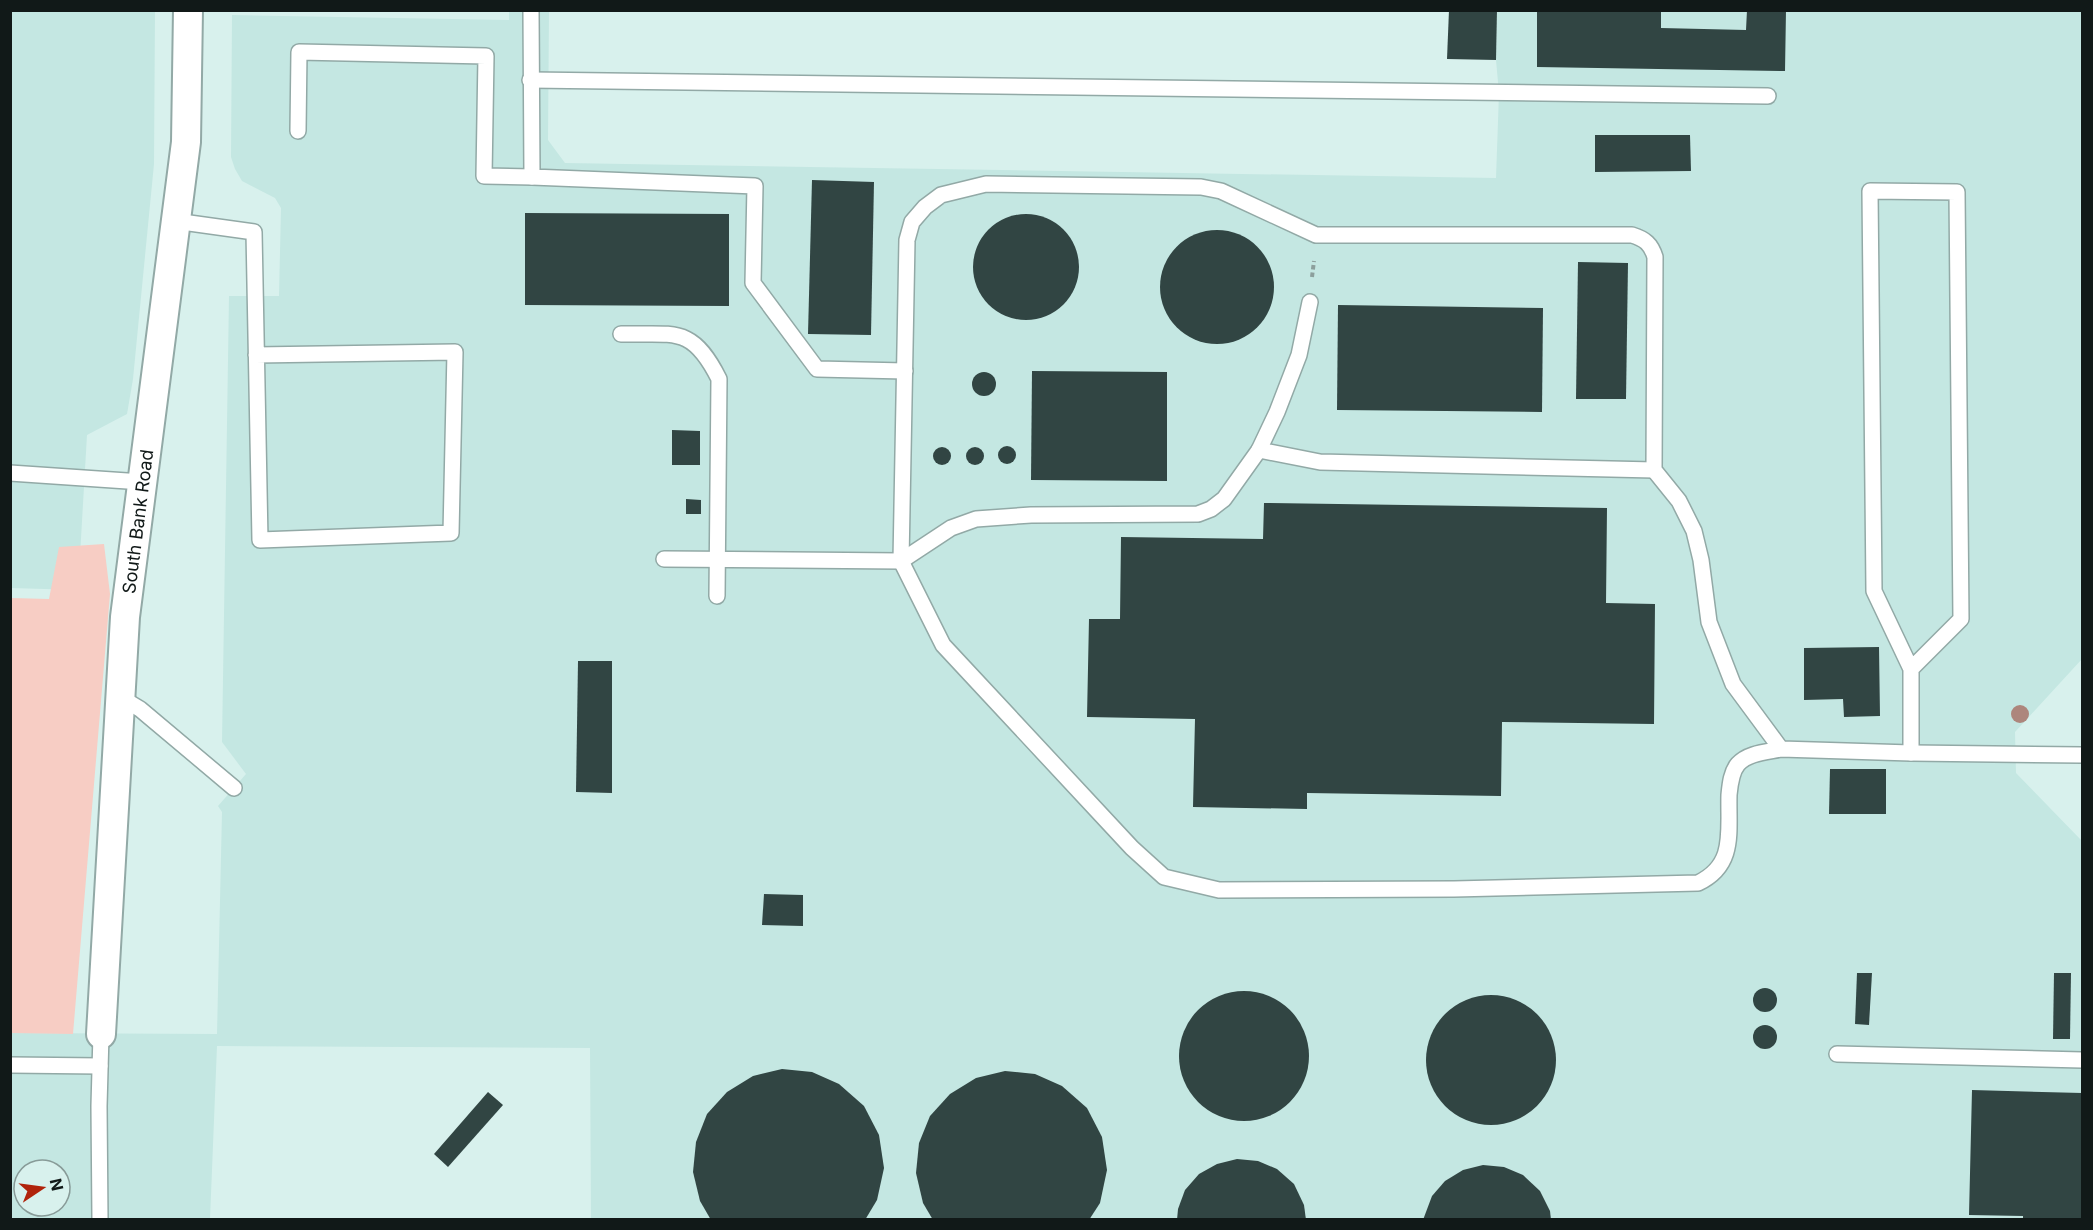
<svg xmlns="http://www.w3.org/2000/svg" width="2093" height="1230" viewBox="0 0 2093 1230" font-family="Inter,sans-serif">
<style>
.built{fill:#c4e7e2;fill-rule:evenodd}
.green{fill:#f7cdc4}
.building{fill:#314543}
.lines{fill:none;stroke-linecap:round;stroke-linejoin:round}
.lane-casing{stroke:#92a9a6;stroke-width:18}
.street-casing{stroke:#92a9a6;stroke-width:32}
.path{stroke:#8c9f9c;stroke-width:4;stroke-dasharray:4.5 3;stroke-linecap:butt}
.lane{stroke:#fff;stroke-width:15}
.street{stroke:#fff;stroke-width:28}
.tree{fill:#ad867c}
.labels{text-anchor:middle;dominant-baseline:central;stroke-width:6;stroke-linejoin:round;paint-order:stroke}
.street-label{font-size:18px;fill:#111918;stroke:#d8f1ed}
</style>
<rect width="100%" height="100%" fill="#d8f1ed"/>
<!-- built -->
<g class="built">
<path d="M 11,11 L 155,11 L 154,164 L 133,379 L 127,414 L 87,435 L 78,590 L 11,588 Z"/>
<path d="M 509,11 L 549,11 L 548,140 L 565,163 L 1496,178 L 1499,93 L 1496,60 L 1497,11 L 2082,11 L 2082,659 L 2015,732 L 2016,773 L 2082,841 L 2082,1219 L 591,1219 L 590,1048 L 217,1046 L 210,1219 L 11,1220 L 11,1033 L 217,1034 L 222,812 L 218,806 L 246,774 L 222,742 L 229,296 L 279,296 L 281,208 L 275,198 L 242,181 L 235,169 L 231,157 L 232,15 L 509,20 ZM 24,1170 L 60,1170 L 60,1206 L 24,1206 Z"/>
</g>
<!-- green -->
<path class="green" d="M 104,544 L 110,594 L 73,1034 L 11,1033 L 11,598 L 49,599 L 59,547 Z"/>
<!-- building -->
<g class="building">
<path d="M 1449,10 L 1497,10 L 1496,60 L 1447,59 Z"/>
<path d="M 1537,10 L 1661,10 L 1661,28 L 1746,30 L 1747,10 L 1786,10 L 1785,71 L 1537,67 Z"/>
<path d="M 1595,135 L 1690,135 L 1691,171 L 1595,172 Z"/>
<path d="M 812,180 L 874,182 L 871,335 L 808,334 Z"/>
<path d="M 525,213 L 729,214 L 729,306 L 525,305 Z"/>
<circle cx="1026" cy="267" r="53"/>
<circle cx="1217" cy="287" r="57"/>
<path d="M 1578,262 L 1628,263 L 1626,399 L 1576,399 Z"/>
<path d="M 1338,305 L 1543,308 L 1542,412 L 1337,410 Z"/>
<path d="M 1032,371 L 1167,372 L 1167,481 L 1031,480 Z"/>
<circle cx="984" cy="384" r="12"/>
<path d="M 672,430 L 700,431 L 700,465 L 672,465 Z"/>
<circle cx="1007" cy="455" r="9"/>
<circle cx="975" cy="456" r="9"/>
<circle cx="942" cy="456" r="9"/>
<path d="M 686,499 L 701,500 L 701,514 L 686,514 Z"/>
<path d="M 1264,503 L 1607,508 L 1606,603 L 1655,604 L 1654,724 L 1502,722 L 1501,796 L 1307,793 L 1307,809 L 1193,807 L 1195,719 L 1087,717 L 1089,619 L 1120,619 L 1121,537 L 1263,539 Z"/>
<path d="M 1879,647 L 1880,716 L 1844,717 L 1843,699 L 1804,700 L 1804,648 Z"/>
<path d="M 578,661 L 612,661 L 612,793 L 576,792 Z"/>
<path d="M 1830,769 L 1886,769 L 1886,814 L 1829,814 Z"/>
<path d="M 764,894 L 803,895 L 803,926 L 762,925 Z"/>
<path d="M 1857,973 L 1872,973 L 1869,1025 L 1855,1024 Z"/>
<path d="M 2054,973 L 2071,973 L 2070,1039 L 2053,1039 Z"/>
<circle cx="1765" cy="1000" r="12"/>
<circle cx="1244" cy="1056" r="65"/>
<circle cx="1491" cy="1060" r="65"/>
<circle cx="1765" cy="1037" r="12"/>
<path d="M 782,1069 L 812,1072 L 839,1084 L 864,1106 L 879,1135 L 884,1168 L 877,1200 L 865,1220 L 711,1220 L 700,1201 L 693,1172 L 696,1142 L 707,1114 L 727,1092 L 753,1076 Z"/>
<path d="M 1005,1071 L 1035,1074 L 1062,1086 L 1087,1108 L 1102,1137 L 1107,1170 L 1100,1203 L 1089,1220 L 933,1220 L 923,1203 L 916,1173 L 919,1143 L 930,1116 L 950,1094 L 976,1078 Z"/>
<path d="M 1972,1090 L 2082,1093 L 2081,1220 L 2023,1220 L 2023,1216 L 1969,1215 Z"/>
<path d="M 488,1092 L 503,1105 L 448,1167 L 434,1154 Z"/>
<path d="M 1237,1159 L 1258,1161 L 1277,1169 L 1294,1184 L 1304,1205 L 1306,1220 L 1177,1220 L 1178,1209 L 1185,1190 L 1199,1174 L 1217,1164 Z"/>
<path d="M 1483,1165 L 1504,1167 L 1523,1175 L 1540,1191 L 1550,1211 L 1551,1220 L 1423,1220 L 1432,1196 L 1445,1181 L 1463,1170 Z"/>
</g>
<g class="lines">
<!-- lane casing -->
<g class="lane-casing">
<g id="lane">
<path d="M 531,10 L 532,177 L 755,186 L 753,283 L 817,369 L 905,371"/>
<path d="M 530,80 L 1768,96"/>
<path d="M 298,131 L 299,52 L 486,56 L 484,176 L 532,177"/>
<path d="M 175,221 L 254,232 L 260,540 L 451,533 L 455,352 L 256,355"/>
<path d="M 621,334 C 675,335 692,325 719,379 L 717,596"/>
<path d="M 1259,450 L 1320,462 L 1654,470"/>
<path d="M 10,473 L 142,482"/>
<path d="M 664,559 L 901,561 L 951,528 L 976,519 L 1031,515 L 1198,514 L 1211,509 L 1224,499 L 1259,450 L 1277,412 L 1299,355 L 1310,302"/>
<path d="M 120,697 L 140,709 L 234,788"/>
<path d="M 1781,749 L 1733,684 L 1709,622 L 1701,560 L 1694,531 L 1679,501 L 1654,470 L 1655,257 C 1651,244 1645,239 1632,235 L 1316,235 L 1221,191 L 1201,187 L 986,184 L 941,195 L 925,207 L 912,222 L 907,240 L 901,561 L 943,645 L 1132,848 L 1164,877 L 1219,890 L 1454,889 L 1698,883 C 1736,865 1728,832 1729,795 C 1730,785 1731,772 1738,764 C 1748,753 1767,752 1781,749 L 1911,753 L 2082,755"/>
<path d="M 1911,753 L 1911,669 L 1874,591 L 1870,191 L 1957,192 L 1961,619 L 1911,669"/>
<path d="M 1837,1054 L 2082,1060"/>
<path d="M 10,1065 L 100,1066"/>
<path d="M 100,1220 L 99,1106 L 101,1034"/>
</g>
</g>
<!-- street casing -->
<g class="street-casing">
<g id="street">
<path id="s1" d="M 101,1034 L 125,617 L 186,142 L 188,10"/>
</g>
</g>
<!-- path -->
<path class="path" d="M 1312,277 L 1314,261"/>
<!-- lane -->
<use href="#lane" class="lane"/>
<!-- street -->
<use href="#street" class="street"/>
</g>
<!-- trees -->
<circle class="tree" cx="2020" cy="714" r="9"/>
<g class="labels">
<!-- street labels -->
<g class="street-label">
<text stroke="none"><textPath href="#s1" startOffset="514">South Bank Road</textPath></text>
</g>
</g>
<!-- border -->
<rect width="2093" height="1230" fill="none" stroke="#111918" stroke-width="24"/>
<!-- north arrow -->
<g transform="translate(42 1188) rotate(77)"><circle r="28" fill="#d8f1ed" stroke="#889b98" stroke-width="1.5"/>
<path d="M0-4.5L10 22L0 15L-10 22Z" fill="#b0230b"/>
<text y="-9" font-size="16" font-weight="bold" text-anchor="middle" fill="#111918">N</text>
</g>
</svg>
